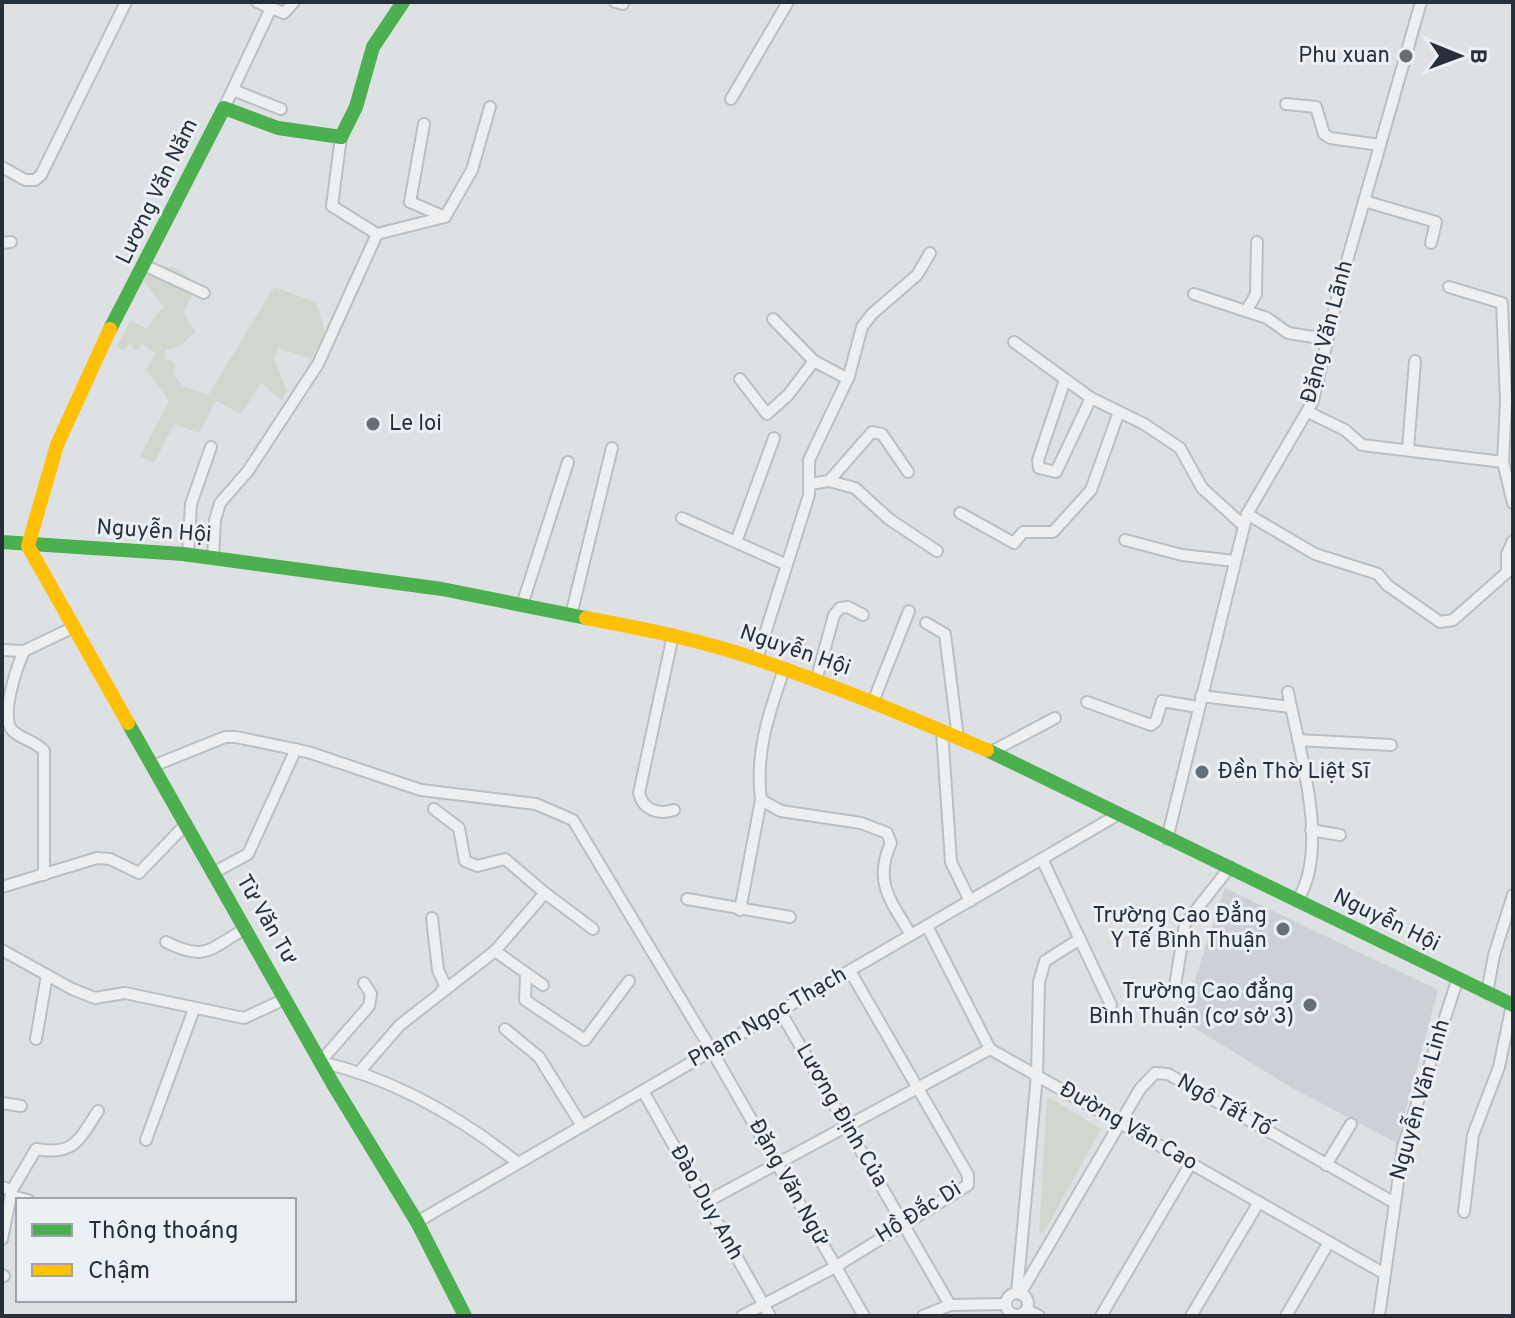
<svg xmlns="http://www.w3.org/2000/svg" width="1515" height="1318" viewBox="0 0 1515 1318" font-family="Overpass,sans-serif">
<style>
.built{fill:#ccd1d7}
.green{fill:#d0d7cf}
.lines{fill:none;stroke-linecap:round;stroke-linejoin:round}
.street-casing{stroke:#bcbfc2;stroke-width:14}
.street{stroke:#edeff0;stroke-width:10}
.fast{stroke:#4caf50;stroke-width:14}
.slow{stroke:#ffc107;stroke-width:14}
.poi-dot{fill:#666e76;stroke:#ebf0f4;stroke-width:3}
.labels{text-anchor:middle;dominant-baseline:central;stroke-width:6;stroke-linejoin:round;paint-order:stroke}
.poi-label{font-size:22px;fill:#26303b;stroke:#ebf0f4;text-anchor:end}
.street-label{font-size:22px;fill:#26303b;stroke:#ebf0f4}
</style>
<rect width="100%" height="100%" fill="#dee1e4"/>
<!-- built -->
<path class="built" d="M 1225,888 L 1438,990 L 1397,1143 L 1292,1088 L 1182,1020 Z"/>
<!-- green -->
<g class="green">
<path d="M 152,263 L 178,269 L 197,285 L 183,313 L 196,332 L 179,347 L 166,350 L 164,358 L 176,364 L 173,373 L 183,386 L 208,395 L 274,287 L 316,302 L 325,332 L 311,359 L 278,348 L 274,358 L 287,391 L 281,400 L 261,383 L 241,414 L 216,401 L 199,433 L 174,424 L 154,463 L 140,457 L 169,401 L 146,370 L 156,353 L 142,344 L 137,351 L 130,344 L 123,351 L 117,346 L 131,320 L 146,329 L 163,307 L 143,280 Z"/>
<path d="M 1050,1098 L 1101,1129 L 1043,1234 L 1039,1232 L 1047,1100 Z"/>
</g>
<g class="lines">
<!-- street casing -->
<g class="street-casing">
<g id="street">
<path d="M 257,2 L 284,13 L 294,2"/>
<path d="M 615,2 L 623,4"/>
<path d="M 233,90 L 281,109"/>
<path d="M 731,99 L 788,2"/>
<path d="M 1286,104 L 1316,107 L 1324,134 L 1330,138 L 1380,145"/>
<path d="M 224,108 L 271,8"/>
<path d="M 424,124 L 410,202 L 445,217"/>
<path d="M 341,137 L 332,206 L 377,234"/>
<path d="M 2,167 L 25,180 L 35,180 L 41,175 L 126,2"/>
<path d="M 1364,201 L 1436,222 L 1431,243"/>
<path d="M 2,243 L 11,242"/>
<path d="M 146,266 L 204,293"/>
<path d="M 1449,287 L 1502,303 L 1506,401 L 1503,462 L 1513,503"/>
<path d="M 1194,294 L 1267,318 L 1288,333 L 1326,339"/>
<path d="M 1247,310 L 1256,294 L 1257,242"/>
<path d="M 773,319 L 814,361 L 848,379"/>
<path d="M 1014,342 L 1091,398 L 1144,424 L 1180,448 L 1202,488 L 1244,526"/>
<path d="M 740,379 L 767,414 L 788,395 L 814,361"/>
<path d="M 1065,380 L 1038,460 L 1039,468 L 1056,472 L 1091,398"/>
<path d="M 1308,412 L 1345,430 L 1362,445 L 1503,462"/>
<path d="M 1408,449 L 1415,361"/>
<path d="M 829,481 L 855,488 L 889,519 L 937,551"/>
<path d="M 810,484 L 829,481 L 872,432 L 882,434 L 908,472"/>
<path d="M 960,513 L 1014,543 L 1023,532 L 1053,532 L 1091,490 L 1119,412"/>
<path d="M 1247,514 L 1315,554 L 1378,574 L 1387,585 L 1440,622 L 1453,620 L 1513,567"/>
<path d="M 682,518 L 787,565"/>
<path d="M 1125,540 L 1182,555 L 1235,561"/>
<path d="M 736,542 L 774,438"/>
<path d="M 188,555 L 191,504 L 211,447"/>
<path d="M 213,558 L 215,520 L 220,503 L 248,471 L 318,364 L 377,234 L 445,217 L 472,170 L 490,107"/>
<path d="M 1507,571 L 1507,554 L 1513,541"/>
<path d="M 522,605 L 568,462"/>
<path d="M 571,615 L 612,448"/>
<path d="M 926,623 L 945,634 L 958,738"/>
<path d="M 673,635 L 639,793 C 643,810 658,815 674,810"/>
<path d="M 2,650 L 24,651 L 74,627"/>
<path d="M 24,651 C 17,667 0,715 12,730 C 21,740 35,740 44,751 L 44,875"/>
<path d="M 757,659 L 809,495 L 809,460 L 849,376 L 862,327 L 872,314 L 917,275 L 930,253"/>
<path d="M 784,669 C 769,713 755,752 761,800 L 781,811 L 861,823 L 887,833 L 891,843 C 873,882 891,901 911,935"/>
<path d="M 816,681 L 834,615 L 840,608 L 848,607 L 863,615"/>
<path d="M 1288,692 C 1299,750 1331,849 1297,901"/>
<path d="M 1201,696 L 1291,707"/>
<path d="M 873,702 L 909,611"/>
<path d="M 1087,702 L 1151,725 L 1156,721 L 1162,701 L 1198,707"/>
<path d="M 942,731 L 951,862 L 970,901"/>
<path d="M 1298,740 L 1391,745"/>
<path d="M 991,752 L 1055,718"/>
<path d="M 153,766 L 225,737 L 236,737 L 308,752 L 421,790 L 536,804 L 573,820 L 712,1051 L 864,1316"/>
<path d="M 434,809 L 459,828 L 465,861 L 477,866 L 505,859 L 545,893"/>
<path d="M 1311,830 L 1340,835"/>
<path d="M 1167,839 L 1247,514 L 1313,401 L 1341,282 L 1421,2"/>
<path d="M 1042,859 L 1111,1005"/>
<path d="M 213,873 L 248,854 L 296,749"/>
<path d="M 2,887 L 97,858 L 110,859 L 139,873 L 186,824"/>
<path d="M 687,899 L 790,917"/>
<path d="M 740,910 L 761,800"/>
<path d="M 432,918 L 438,970 L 446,987 L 442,990"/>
<path d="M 927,926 L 990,1049 L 1385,1274"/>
<path d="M 166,942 C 206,962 209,949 245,929"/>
<path d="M 2,950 L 72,989 L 95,998 L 125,993 L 244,1018 L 285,999"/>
<path d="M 495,951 L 543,985"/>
<path d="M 526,974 L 525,1000 L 585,1040 L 629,981"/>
<path d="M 364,983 L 371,994 L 369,1006 L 320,1062 C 393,1078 460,1117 518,1163"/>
<path d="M 1175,986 L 1185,924 L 1230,867"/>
<path d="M 1487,993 L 1494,955 L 1513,895"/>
<path d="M 780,1011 L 950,1305"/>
<path d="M 505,1029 L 539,1057 L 582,1126"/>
<path d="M 36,1039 L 47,975"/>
<path d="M 360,1071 L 400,1025 L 495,951 L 545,893 L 593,929"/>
<path d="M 643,1091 L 770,1316"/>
<path d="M 2,1103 L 21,1106"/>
<path d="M 146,1140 L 194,1009"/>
<path d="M 1326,1165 L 1351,1124"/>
<path d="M 2,1187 L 12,1190 L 36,1149 C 74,1156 79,1140 98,1111"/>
<path d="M 11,1196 L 28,1200"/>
<path d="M 706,1202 L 990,1049"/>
<path d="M 1464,1212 L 1473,1135 L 1499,1067 L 1512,1005"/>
<path d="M 417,1222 L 1119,814"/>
<path d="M 2,1239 L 12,1190"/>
<path d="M 2,1275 L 4,1276"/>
<path d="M 1017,1293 L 1037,1075 L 1039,982 L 1045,961 L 1080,939"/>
<circle cx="1017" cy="1304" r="11"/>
<path d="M 1020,1294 L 1140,1089 L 1155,1073 L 1168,1074 L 1393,1202"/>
<path d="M 1027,1310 L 1039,1316"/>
<path d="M 742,1316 L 835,1267 L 968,1185 L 968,1175 L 850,971"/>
<path d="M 923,1316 L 950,1305 L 1006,1304"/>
<path d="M 1101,1316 L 1191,1163"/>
<path d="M 1191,1316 L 1259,1202"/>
<path d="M 1286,1316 L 1329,1242"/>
<path d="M 1379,1316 L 1403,1147 L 1457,981"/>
</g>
</g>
<!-- street -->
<use href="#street" class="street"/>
<!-- fast -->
<g class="fast">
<path d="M 110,329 L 224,108 L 278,128 L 341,137 L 356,107 L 373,47 L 403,2"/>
<path d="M 2,542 L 183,554 L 442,589 L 586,618"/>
<path d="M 128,723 L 333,1084 L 417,1222 L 465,1316"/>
<path d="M 987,750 L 1513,1005"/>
</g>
<!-- slow -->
<g class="slow">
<path d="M 110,329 L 57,445 L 28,546 L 128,723"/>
<path d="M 586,618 C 644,629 702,640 759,660 C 836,686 911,718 987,750"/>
</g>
</g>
<!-- markers -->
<g class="poi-dot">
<circle cx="1406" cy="56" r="8"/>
<circle cx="373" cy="424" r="8"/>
<circle cx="1202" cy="772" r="8"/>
<circle cx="1283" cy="929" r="8"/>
<circle cx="1310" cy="1005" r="8"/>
</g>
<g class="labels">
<!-- poi labels -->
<g class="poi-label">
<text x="1390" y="56">Phu xuan</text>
<text x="389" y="424" text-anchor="start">Le loi</text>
<text x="1218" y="772" text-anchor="start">Đền Thờ Liệt Sĩ</text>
<text x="1267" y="916">Trường Cao Đẳng<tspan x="1267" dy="25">Y Tế Bình Thuận</tspan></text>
<text x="1294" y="992">Trường Cao đẳng<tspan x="1294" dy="25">Bình Thuận (cơ sở 3)</tspan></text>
</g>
<!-- street labels -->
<g class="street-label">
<text transform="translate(158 192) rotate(-64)">Lương Văn Năm</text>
<text transform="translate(1328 332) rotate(-75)">Đặng Văn Lãnh</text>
<text transform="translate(154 532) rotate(4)">Nguyễn Hội</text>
<text transform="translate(795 651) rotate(19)">Nguyễn Hội</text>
<text transform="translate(266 920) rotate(60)">Từ Văn Tư</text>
<text transform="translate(1386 921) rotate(26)">Nguyễn Hội</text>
<text transform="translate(768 1018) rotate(-30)">Phạm Ngọc Thạch</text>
<text transform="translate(1421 1100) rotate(-74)">Nguyễn Văn Linh</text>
<text transform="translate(1224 1106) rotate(29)">Ngô Tất Tố</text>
<text transform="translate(841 1116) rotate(60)">Lương Định Của</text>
<text transform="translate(1128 1127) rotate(30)">Đường Văn Cao</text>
<text transform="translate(788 1183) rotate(61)">Đặng Văn Ngữ</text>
<text transform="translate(706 1203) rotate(61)">Đào Duy Anh</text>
<text transform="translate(919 1213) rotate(-32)">Hồ Đắc Di</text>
</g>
</g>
<!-- border -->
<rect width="1515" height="1318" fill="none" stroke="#26303b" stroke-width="8"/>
<!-- legend -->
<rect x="16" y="1198" width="280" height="104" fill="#ebf0f4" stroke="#9ca3aa" stroke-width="2"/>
<rect x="32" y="1224" width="40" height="12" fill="#4caf50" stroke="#9ca3aa" stroke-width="2"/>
<text x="88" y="1238" font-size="24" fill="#26303b">Thông thoáng</text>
<rect x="32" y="1264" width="40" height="12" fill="#ffc107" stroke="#9ca3aa" stroke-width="2"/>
<text x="88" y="1278" font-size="24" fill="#26303b">Chậm</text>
<!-- north arrow -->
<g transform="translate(1459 56) rotate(91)" stroke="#ebf0f4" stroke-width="6" paint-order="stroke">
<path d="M0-6L14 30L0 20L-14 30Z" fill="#26303b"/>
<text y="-12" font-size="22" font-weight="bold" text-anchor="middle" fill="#26303b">B</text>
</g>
</svg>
